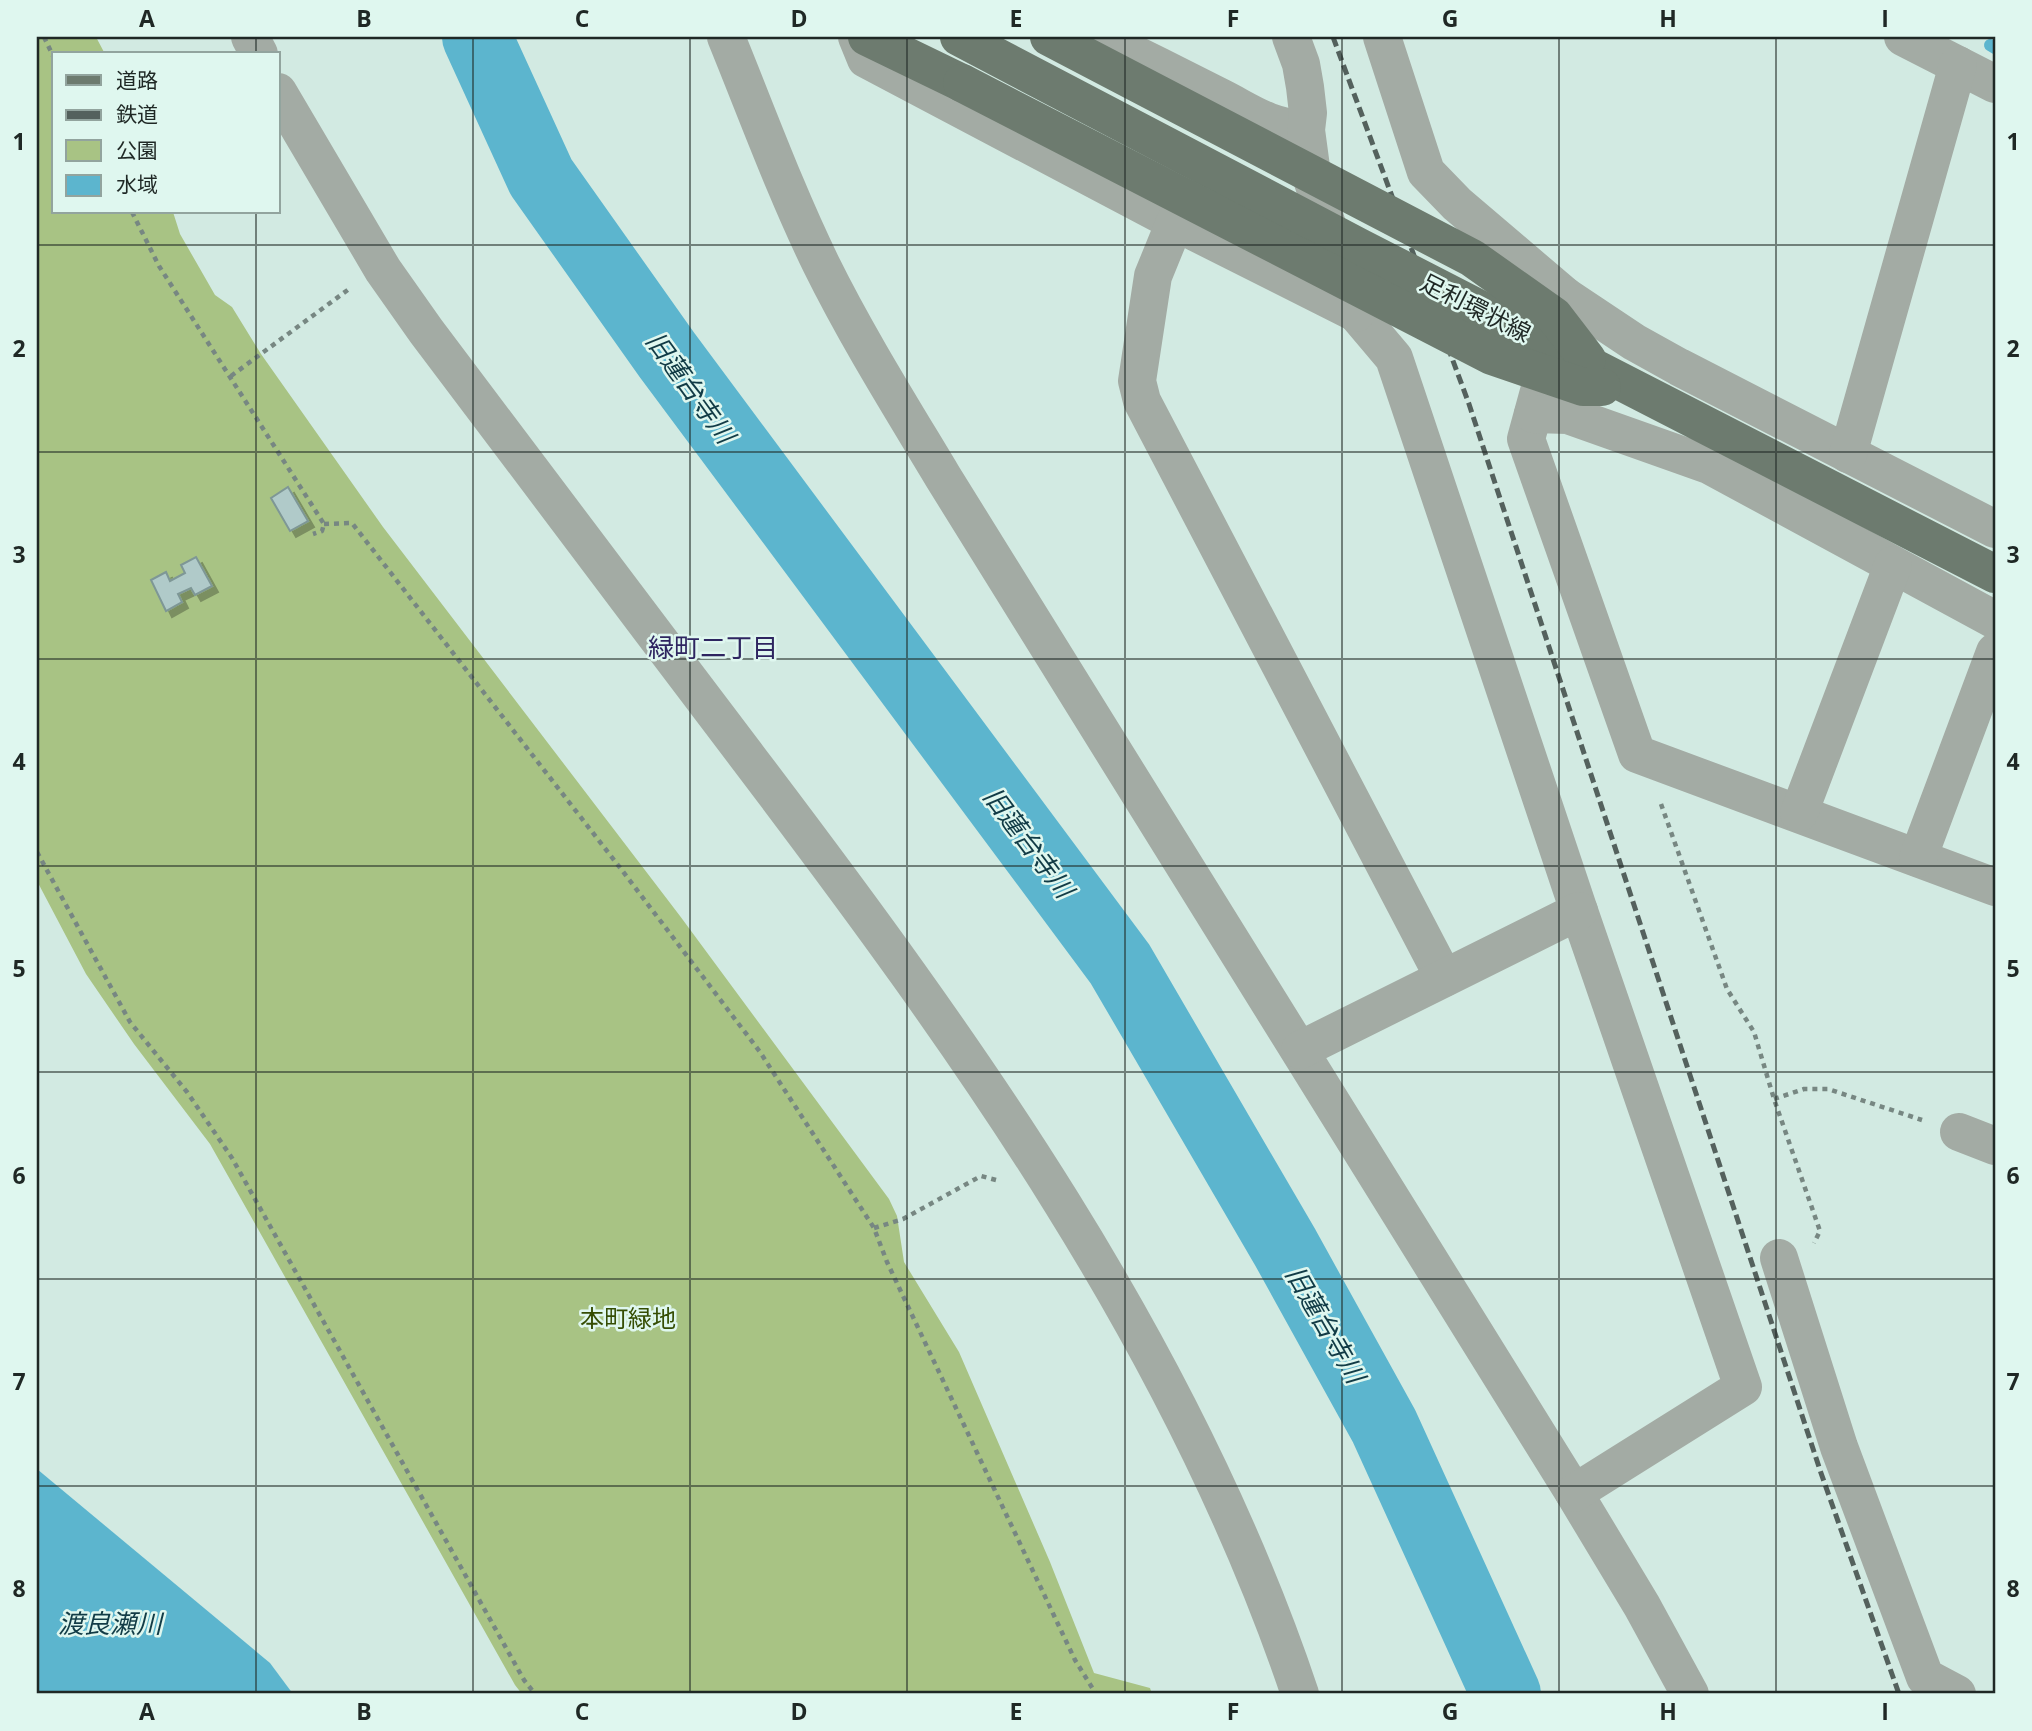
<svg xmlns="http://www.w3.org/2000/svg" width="2032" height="1731" viewBox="0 0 2032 1731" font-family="'Open Sans','Noto Sans JP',sans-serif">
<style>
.green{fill:#a8c384}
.water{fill:#5cb5ce}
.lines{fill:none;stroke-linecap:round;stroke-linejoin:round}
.stream{stroke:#5cb5ce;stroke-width:12}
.river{stroke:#5cb5ce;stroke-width:70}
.building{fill:#b0cac9;stroke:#7e9796;stroke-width:2;filter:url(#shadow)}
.path{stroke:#778782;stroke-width:4.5;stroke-dasharray:5 5;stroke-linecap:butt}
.minor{stroke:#a3aba4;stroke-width:38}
.major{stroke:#6d7b6f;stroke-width:38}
.rail{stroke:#54615d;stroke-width:5;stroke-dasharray:10 5;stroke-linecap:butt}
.major-bridge{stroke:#6d7b6f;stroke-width:38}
.grid{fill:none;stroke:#1f2825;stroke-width:2;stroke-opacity:0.55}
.labels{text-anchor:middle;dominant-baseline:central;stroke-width:5;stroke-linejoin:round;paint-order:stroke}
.street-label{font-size:24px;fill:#1f2825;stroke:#dff7ef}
.park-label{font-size:24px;fill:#354d03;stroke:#dff7ef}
.water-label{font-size:26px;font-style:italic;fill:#113b46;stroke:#dff7ef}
.neighbourhood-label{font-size:26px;fill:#2e2560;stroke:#dff7ef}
.neatline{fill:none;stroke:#1f2825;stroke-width:2.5}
.grid-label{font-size:23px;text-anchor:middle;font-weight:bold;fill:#1f2825}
</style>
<defs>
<filter id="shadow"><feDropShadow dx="6" dy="6" stdDeviation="0" flood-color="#0004"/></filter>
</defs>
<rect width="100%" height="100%" fill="#d2eae2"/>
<!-- green -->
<path class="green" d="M 37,37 L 96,37 L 105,54 L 54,54 L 54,212 L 173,212 L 180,234 L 215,295 L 232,307 L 261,354 L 383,527 L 680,916 L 889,1199 L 897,1216 L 904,1262 L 959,1352 L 1050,1562 L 1094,1673 L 1150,1688 L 1152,1694 L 522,1694 L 515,1685 L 210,1144 L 134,1044 L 86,974 L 37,881 Z"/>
<!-- water -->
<path class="water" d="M 37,1469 L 270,1663 L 293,1694 L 37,1694 Z"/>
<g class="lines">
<!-- stream -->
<path class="stream" d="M 1990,45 L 1995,48"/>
<!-- river -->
<path class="river" d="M 477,37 L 541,177 L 667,355 L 1120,964 L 1285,1247 L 1384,1426 L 1506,1694"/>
</g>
<!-- building -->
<g class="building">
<path d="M 288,487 L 308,521 L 290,531 L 271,498 Z"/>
<path d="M 196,557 L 212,586 L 195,595 L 191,588 L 178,594 L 182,602 L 166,611 L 151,580 L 166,572 L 170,581 L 185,573 L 181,565 Z"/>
</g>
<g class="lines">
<!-- path -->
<g class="path">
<path d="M 44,37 L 54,58"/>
<path d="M 132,212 L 159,266 L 324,524 L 322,531 L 313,534"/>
<path d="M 231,376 L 349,289"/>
<path d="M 324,524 L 352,523 L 621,869 L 760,1052 L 874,1228 L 887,1262 L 1075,1660 L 1096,1694"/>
<path d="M 1661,804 L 1727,989 L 1754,1032 L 1774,1099 L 1820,1231 L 1814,1243"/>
<path d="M 37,852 L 130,1022 L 187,1092 L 232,1158 L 524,1680 L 535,1694"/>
<path d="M 1774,1099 L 1804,1089 L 1828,1089 L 1922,1120"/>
<path d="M 874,1228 L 903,1219 L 981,1176 L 996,1180"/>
</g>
<!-- minor -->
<g class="minor">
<path d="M 250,37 L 259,54"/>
<path d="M 726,37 C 757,113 785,190 821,264 C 857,337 901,407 943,477 L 1574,1493 L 1642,1606 L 1690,1694"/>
<path d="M 857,37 L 866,59 L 1175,222"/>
<path d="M 1100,37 C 1139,56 1177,75 1216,95 C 1251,112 1265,126 1306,130"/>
<path d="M 1291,37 L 1301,64 L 1305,87 L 1308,113 L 1306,130 L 1313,182 L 1356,313 L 1394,358 L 1579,911 L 1743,1387 L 1574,1493"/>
<path d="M 1382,37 L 1426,172 L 1457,204 L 1565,296 L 1526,439 L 1637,754 L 1995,887"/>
<path d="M 1903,37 L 1995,84"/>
<path d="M 278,92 L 383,270 L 426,331 C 533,473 639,614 746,755 C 966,1045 1183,1345 1300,1694"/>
<path d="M 1565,296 L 1634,342 L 1679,367 L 1995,529"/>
<path d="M 1356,313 L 1175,222 L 1153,276 L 1137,381 L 1142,401 L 1444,978"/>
<path d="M 1533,414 L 1568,415 L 1709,465 L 1995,620"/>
<path d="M 1848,454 L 1958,65"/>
<path d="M 1799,813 L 1893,565"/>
<path d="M 1918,858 L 1995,652"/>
<path d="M 1300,1050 L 1579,911"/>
<path d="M 1959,1132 L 1995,1146"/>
<path d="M 1779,1258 L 1839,1447 L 1925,1677 L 1957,1694"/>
</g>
<!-- major -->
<path class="major" d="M 867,37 L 962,83"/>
<!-- rail -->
<path class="rail" d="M 1333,37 L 1469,404 L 1821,1473 L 1899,1694"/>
<!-- major-bridge -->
<g class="major-bridge">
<path d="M 959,37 L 1359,247 L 1995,574"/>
<path d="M 1049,37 L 1472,258 L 1554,316 L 1587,359"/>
<path d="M 962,83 L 1492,356 L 1583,387 L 1602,387"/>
</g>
</g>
<!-- grid -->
<path class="grid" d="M 256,37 L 256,54M 473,37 L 473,1694M 690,37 L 690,1694M 907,37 L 907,1694M 1125,37 L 1125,1694M 1342,37 L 1342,1694M 1559,37 L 1559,1694M 1776,37 L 1776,1694M 256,212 L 256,1694M 37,245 L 1995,245M 37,452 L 1995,452M 37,659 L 1995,659M 37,866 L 1995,866M 37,1072 L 1995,1072M 37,1279 L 1995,1279M 37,1486 L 1995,1486"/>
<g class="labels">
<!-- street labels -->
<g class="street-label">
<text transform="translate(1476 307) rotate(27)">足利環状線</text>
</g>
<!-- park labels -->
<g class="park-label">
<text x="628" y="1317">本町緑地</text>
</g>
<!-- water labels -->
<g class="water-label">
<text transform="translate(691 387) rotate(54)">旧蓮台寺川</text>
<text transform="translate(1029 842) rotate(53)">旧蓮台寺川</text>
<text transform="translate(1326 1324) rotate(60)">旧蓮台寺川</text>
<text x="110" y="1623">渡良瀬川</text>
</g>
<!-- neighbourhood labels -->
<g class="neighbourhood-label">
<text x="713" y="647">緑町二丁目</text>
</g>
</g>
<!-- border -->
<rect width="2032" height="1731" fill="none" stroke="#dff7ef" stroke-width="77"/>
<!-- legend -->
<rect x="52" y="52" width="228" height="161" fill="#dff7ef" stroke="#92a49e" stroke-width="2"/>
<rect x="66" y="75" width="35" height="10" fill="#6d7b6f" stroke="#92a49e" stroke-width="2"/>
<text x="116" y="88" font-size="21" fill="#1f2825">道路</text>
<rect x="66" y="110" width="35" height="10" fill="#54615d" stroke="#92a49e" stroke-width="2"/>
<text x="116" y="122" font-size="21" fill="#1f2825">鉄道</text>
<rect x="66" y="140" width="35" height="21" fill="#a8c384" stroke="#92a49e" stroke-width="2"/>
<text x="116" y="158" font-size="21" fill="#1f2825">公園</text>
<rect x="66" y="175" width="35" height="21" fill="#5cb5ce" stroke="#92a49e" stroke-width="2"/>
<text x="116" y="192" font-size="21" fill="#1f2825">水域</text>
<rect x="38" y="38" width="1956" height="1654" class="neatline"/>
<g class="grid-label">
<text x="147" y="27">A</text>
<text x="364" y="27">B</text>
<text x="582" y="27">C</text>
<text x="799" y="27">D</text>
<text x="1016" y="27">E</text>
<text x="1233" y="27">F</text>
<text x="1450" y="27">G</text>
<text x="1668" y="27">H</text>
<text x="1885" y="27">I</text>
<text x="19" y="150">1</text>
<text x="2013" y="150">1</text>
<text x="19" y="357">2</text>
<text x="2013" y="357">2</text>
<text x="19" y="563">3</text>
<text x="2013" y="563">3</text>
<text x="19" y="770">4</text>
<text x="2013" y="770">4</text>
<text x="19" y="977">5</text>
<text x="2013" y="977">5</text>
<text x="19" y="1184">6</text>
<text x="2013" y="1184">6</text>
<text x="19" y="1390">7</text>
<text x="2013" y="1390">7</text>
<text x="19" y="1597">8</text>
<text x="2013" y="1597">8</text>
<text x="147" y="1720">A</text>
<text x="364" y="1720">B</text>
<text x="582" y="1720">C</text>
<text x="799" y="1720">D</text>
<text x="1016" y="1720">E</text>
<text x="1233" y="1720">F</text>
<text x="1450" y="1720">G</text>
<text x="1668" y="1720">H</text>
<text x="1885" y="1720">I</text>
</g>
</svg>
